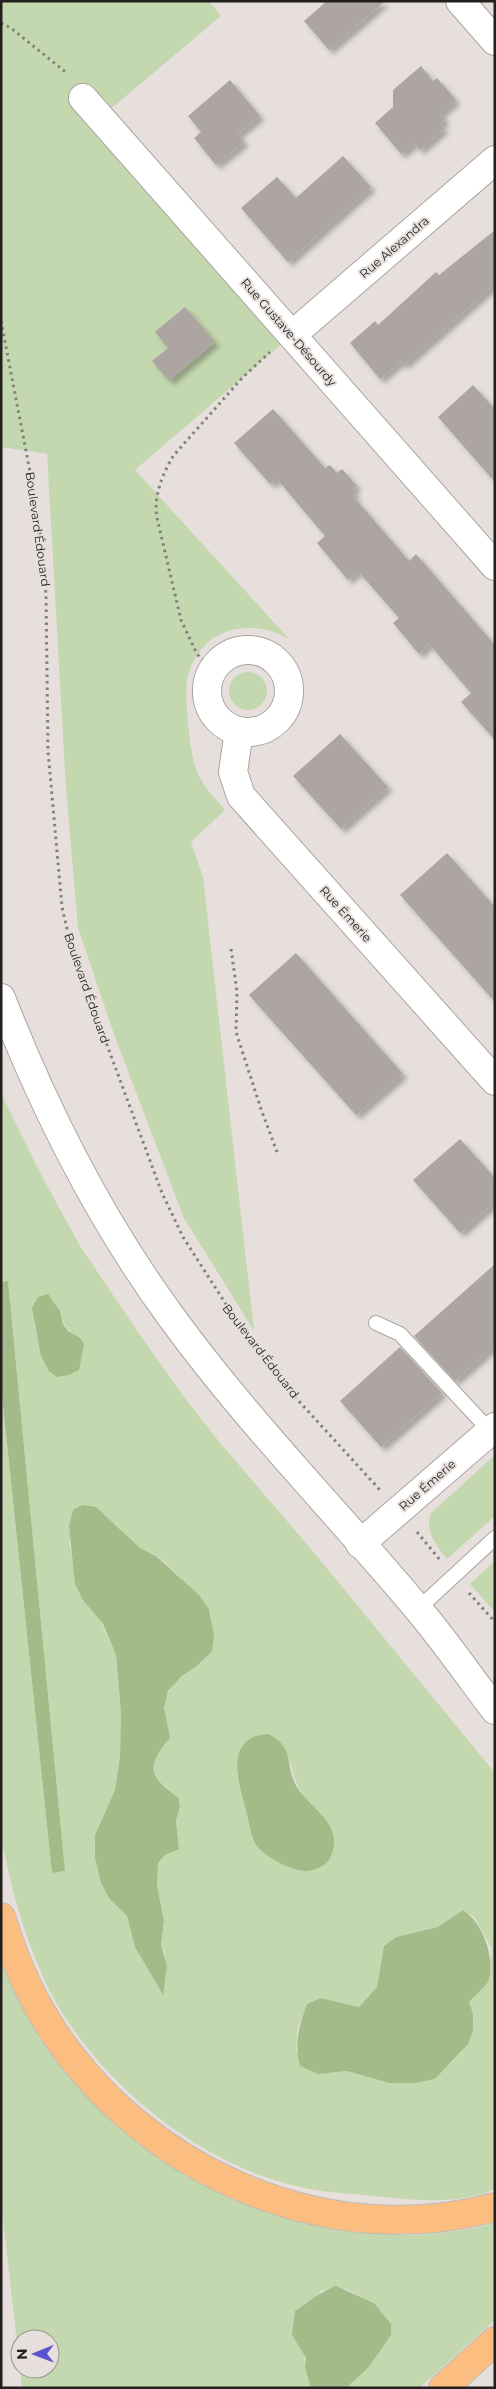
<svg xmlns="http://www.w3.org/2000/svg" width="496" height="2389" viewBox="0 0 496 2389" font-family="Montserrat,sans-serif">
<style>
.green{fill:#c4d8af;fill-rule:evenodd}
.forest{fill:#a2bb88}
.building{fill:#aca5a1;filter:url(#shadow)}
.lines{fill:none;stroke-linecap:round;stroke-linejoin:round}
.service-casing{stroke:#aba5a1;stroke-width:16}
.minor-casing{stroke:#aba5a1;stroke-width:30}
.tertiary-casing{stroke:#aba5a1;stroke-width:30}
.motorway-casing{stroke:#bdbcbc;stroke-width:30}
.path{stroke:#847f7d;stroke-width:3;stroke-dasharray:2.5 4;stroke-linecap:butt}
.service{stroke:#fff;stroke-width:14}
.minor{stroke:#fff;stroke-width:28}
.tertiary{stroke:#fff;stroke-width:28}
.motorway{stroke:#fbbd80;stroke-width:28}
.labels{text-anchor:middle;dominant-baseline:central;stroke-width:4;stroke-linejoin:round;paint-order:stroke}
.street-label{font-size:12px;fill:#221f1e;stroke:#e6dfdb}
</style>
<defs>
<filter id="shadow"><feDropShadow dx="4.5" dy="4.5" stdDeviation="2.5" flood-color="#0004"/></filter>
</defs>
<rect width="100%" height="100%" fill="#e6dfdb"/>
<!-- green -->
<g class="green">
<path d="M 1,1 L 209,1 L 221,16 L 101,117 L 292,335 L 135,470 L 289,639 C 249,617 202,627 188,675 C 183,692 190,748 195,766 C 200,783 213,796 225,810 L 191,842 L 203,877 L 254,1331 L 184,1218 L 115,1037 L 78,928 L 66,788 L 47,454 L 1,447 Z"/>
<circle cx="248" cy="691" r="19"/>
<path d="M 1,1093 L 36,1165 L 80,1246 L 138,1332 L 184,1397 L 221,1444 L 316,1555 L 495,1773 L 495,2189 C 454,2207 407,2199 364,2195 C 343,2193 321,2192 300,2187 C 197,2165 88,2075 44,1979 C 23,1933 10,1885 1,1835 L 1,1386 L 52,1873 L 65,1871 L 8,1282 L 1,1282 ZM 60,1311 C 63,1324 66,1330 79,1337 L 39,1341 L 34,1324 ZM 115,1524 C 123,1532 131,1542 140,1548 C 145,1552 152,1552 157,1556 C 169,1565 199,1596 208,1608 C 211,1612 211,1620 212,1626 C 223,1682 143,1663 170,1738 C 144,1768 150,1776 179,1798 L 180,1807 L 176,1820 L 179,1848 L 165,1855 L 158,1863 L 157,1885 L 164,1921 L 161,1944 L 165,1953 L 162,1994 L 135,1947 L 127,1916 L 109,1898 L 101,1883 L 95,1858 L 95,1835 L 115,1790 L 120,1756 L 121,1713 L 116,1655 L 73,1562 L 69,1541 ZM 290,1761 C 296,1788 303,1798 323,1816 L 255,1843 L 237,1772 ZM 463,1910 L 474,1917 L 492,1949 L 488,1981 L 469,2002 C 481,2040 459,2054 435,2079 L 389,2083 L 347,2071 L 318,2074 L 296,2051 L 298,2028 L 307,2004 L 321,1998 L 359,2007 L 377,1987 L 384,1946 L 396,1937 L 438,1927 Z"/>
<path d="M 495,1455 L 495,1516 L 447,1559 C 436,1545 424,1531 431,1513 Z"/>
<path d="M 495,1561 L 495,1612 L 470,1584 Z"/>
<path d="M 1,1956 C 19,1985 36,2014 53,2043 C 62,2057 69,2073 79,2085 C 176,2200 347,2262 495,2223 L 495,2320 L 419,2388 L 346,2388 L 367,2369 L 383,2347 L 391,2335 L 391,2324 L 374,2303 L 346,2289 L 322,2290 L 317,2296 L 295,2311 L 311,2388 L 22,2388 L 1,2201 ZM 20,2339 L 50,2339 L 50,2369 L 20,2369 Z"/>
</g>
<!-- forest -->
<g class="forest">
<path d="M 8,1281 L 65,1871 L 52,1873 L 1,1386 L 1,1282 Z"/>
<path d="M 48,1294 L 60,1311 L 63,1324 L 68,1331 L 79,1337 L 84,1344 L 79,1370 L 69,1375 L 57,1377 L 49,1371 L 41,1356 L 32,1308 L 38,1297 Z"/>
<path d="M 82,1505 L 96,1507 L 140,1548 L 156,1556 L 199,1595 L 209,1609 L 214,1636 L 212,1651 L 198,1665 L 181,1677 L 168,1691 L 164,1708 L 170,1738 C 144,1768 150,1777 179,1798 L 180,1807 L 176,1820 L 179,1849 L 165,1855 L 158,1863 L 157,1885 L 164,1921 L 161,1944 L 167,1966 L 163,1995 L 135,1947 L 127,1916 L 109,1898 L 101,1883 L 95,1858 L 95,1835 L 115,1790 L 120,1756 L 121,1713 L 116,1655 L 103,1624 L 83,1600 L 75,1584 L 69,1526 L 73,1510 Z"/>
<path d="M 268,1734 C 296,1747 284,1766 297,1787 C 312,1811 344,1823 331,1856 C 328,1865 316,1870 307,1871 C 293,1872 261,1855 255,1843 C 250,1833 249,1820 246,1810 C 241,1789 226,1750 253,1737 C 257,1735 263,1735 268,1734 Z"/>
<path d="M 463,1910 C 483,1923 496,1958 488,1982 C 483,1989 475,1995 469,2002 L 473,2014 L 473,2031 L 468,2044 L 435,2079 L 414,2083 L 389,2083 L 347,2071 L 318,2074 L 300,2066 C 294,2043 299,2026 307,2004 L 321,1998 L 359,2007 L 377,1987 L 384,1946 L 396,1937 L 438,1927 Z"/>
<path d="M 336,2286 L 374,2303 L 391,2324 L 391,2335 L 383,2347 L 367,2369 L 346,2388 L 311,2388 L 305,2367 L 306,2358 L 292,2335 L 295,2311 C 309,2302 321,2291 336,2286 Z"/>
</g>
<!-- building -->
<g class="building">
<path d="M 327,1 L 385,1 L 329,50 L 304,21 Z"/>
<path d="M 421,66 L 433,81 L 437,78 L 456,100 L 440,114 L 445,119 L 440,124 L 444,129 L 420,150 L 414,143 L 401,154 L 375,123 L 393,107 L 393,90 Z"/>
<path d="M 230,80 L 260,116 L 238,134 L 244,142 L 216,165 L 194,138 L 201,132 L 188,116 Z"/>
<path d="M 343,156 L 371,187 L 288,262 L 241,208 L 277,177 L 296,198 Z"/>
<path d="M 495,230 L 495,284 L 404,365 L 401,361 L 380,379 L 350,343 L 375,321 L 378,325 L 436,272 L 439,275 Z"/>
<path d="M 185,307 L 215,342 L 169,381 L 152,361 L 168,348 L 155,332 Z"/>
<path d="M 473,385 L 495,409 L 495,482 L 438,417 Z"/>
<path d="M 273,409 L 325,468 L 330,465 L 337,473 L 342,469 L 357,486 L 352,490 L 356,494 L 353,496 L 409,561 L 416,554 L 495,645 L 495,740 L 461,702 L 471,693 L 429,644 L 419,654 L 393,623 L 399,618 L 358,571 L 348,580 L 317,543 L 325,536 L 277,479 L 270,484 L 234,443 Z"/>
<path d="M 340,734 L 388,787 L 341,829 L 293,776 Z"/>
<path d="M 447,853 L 495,907 L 495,1002 L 400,895 Z"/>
<path d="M 296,953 L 403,1074 L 356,1115 L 249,995 Z"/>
<path d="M 460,1139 L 495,1178 L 495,1202 L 460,1233 L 413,1180 Z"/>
<path d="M 495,1264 L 495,1345 L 455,1381 L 414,1336 Z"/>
<path d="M 400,1347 L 442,1393 L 381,1447 L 340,1401 Z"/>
</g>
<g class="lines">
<!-- service casing -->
<g class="service-casing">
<g id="service">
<path d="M 376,1323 L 400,1334 L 490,1431"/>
<path d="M 418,1609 L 495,1538"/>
</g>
</g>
<!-- minor casing -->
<g class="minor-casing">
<g id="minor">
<path d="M 460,1 L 495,41"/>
<path d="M 83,98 L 495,566"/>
<path d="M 292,335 L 495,160"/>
<circle cx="248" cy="691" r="41"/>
<path d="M 239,731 L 233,772 L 241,796 L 495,1081"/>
<path d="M 360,1544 L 495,1427"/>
</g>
</g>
<!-- tertiary casing -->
<g class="tertiary-casing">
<path id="tertiary" d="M 1,998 C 45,1111 100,1220 172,1318 C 247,1421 336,1511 418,1609 C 445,1641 469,1676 495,1710"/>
</g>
<!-- motorway casing -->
<g class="motorway-casing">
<g id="motorway">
<path d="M 1,1917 C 14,1959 32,2001 57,2037 C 152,2175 330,2252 495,2207"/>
<path d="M 443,2388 L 495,2341"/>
</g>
</g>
<!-- path -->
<g class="path">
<path d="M 1,23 L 11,28 L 68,74"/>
<path d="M 1,321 L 31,477 L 42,545 L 46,595 L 48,751 L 62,907 L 72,951 L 162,1193 L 183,1237 L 245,1334 L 296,1398 L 380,1490"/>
<path d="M 213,670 L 197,654 L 181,620 L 157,518 C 153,497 163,472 174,455 L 243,377 L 270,352"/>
<path d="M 231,949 L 237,992 L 236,1032 L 261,1109 L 277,1152"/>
<path d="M 417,1532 L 440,1560"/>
<path d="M 469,1593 L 495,1622"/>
</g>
<!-- service -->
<use href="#service" class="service"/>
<!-- minor -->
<use href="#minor" class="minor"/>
<!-- tertiary -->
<use href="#tertiary" class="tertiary"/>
<!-- motorway -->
<use href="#motorway" class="motorway"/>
</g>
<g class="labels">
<!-- street labels -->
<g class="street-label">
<text transform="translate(394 247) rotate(-41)">Rue Alexandra</text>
<text transform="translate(289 332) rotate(49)">Rue Gustave-Désourdy</text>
<text transform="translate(38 529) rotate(82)">Boulevard Édouard</text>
<text transform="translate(346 914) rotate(48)">Rue Émerie</text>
<text transform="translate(87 988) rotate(71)">Boulevard Édouard</text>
<text transform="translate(261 1351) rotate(52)">Boulevard Édouard</text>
<text transform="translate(427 1485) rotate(-41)">Rue Émerie</text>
</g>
</g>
<!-- border -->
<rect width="496" height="2389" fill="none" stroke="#221f1e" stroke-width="5"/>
<!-- north arrow -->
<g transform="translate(35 2354) rotate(269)"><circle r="24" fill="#e6dfdb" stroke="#98928f"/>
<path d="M0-4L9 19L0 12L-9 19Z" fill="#5754cc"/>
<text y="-8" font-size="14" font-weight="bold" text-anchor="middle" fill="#221f1e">N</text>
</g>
</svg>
